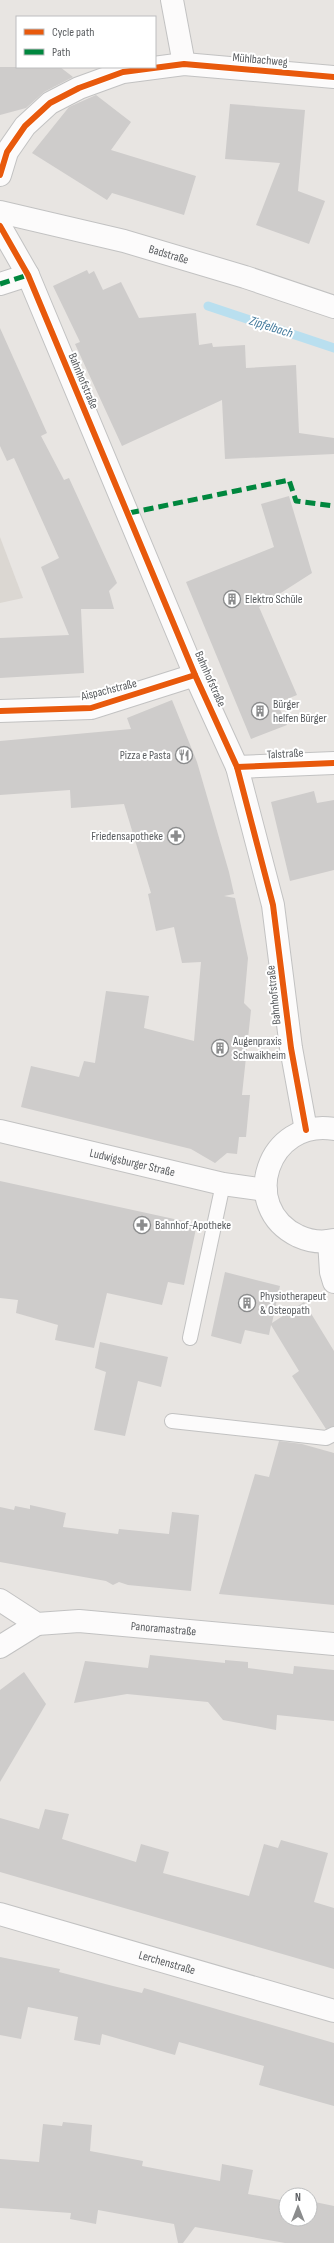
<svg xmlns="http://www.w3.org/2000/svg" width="334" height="2243" viewBox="0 0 334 2243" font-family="'Sofia Sans Condensed',sans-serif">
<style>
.education{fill:#dbd7d2}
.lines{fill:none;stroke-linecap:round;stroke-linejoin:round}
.stream{stroke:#b9dfef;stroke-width:9}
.building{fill:#cecccb}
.lane-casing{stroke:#c2c2c2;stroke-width:16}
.street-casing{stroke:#c2c2c2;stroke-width:24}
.secondary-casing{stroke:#c2c2c2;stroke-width:24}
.lane{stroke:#fcfbfb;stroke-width:14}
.street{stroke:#fcfbfb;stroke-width:22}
.secondary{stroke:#fcfbfb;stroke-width:22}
.quiet{stroke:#00873e;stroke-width:5;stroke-dasharray:10 5;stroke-linecap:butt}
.cycleway-casing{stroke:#fff;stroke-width:8}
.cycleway{stroke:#e8590c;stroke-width:6}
.labels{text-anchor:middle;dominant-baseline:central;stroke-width:4;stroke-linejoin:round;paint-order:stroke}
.street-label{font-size:12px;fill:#595c5f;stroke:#fff}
.poi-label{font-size:12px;fill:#595c5f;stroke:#fff;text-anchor:start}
.water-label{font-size:13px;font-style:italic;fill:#437a9c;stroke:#fff}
</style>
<rect width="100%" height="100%" fill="#e8e5e2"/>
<!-- education -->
<path class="education" d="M 0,537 L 23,598 L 0,603 Z"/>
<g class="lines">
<!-- stream -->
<path class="stream" d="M 208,306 L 334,348"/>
</g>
<!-- building -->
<g class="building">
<path d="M 0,67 L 60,67 L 73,77 L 44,92 L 26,108 L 0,115 Z"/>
<path d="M 96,95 L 131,122 L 111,150 L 196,176 L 184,215 L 112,193 L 107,200 L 32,153 L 69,107 Z"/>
<path d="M 230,104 L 305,110 L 298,191 L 325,201 L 309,244 L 256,225 L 280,163 L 225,159 Z"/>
<path d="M 87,270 L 89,274 L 94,271 L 103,290 L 121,282 L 139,318 L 196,313 L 199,345 L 212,343 L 213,347 L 245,345 L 246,368 L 296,365 L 299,433 L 334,438 L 334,454 L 225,459 L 222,400 L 122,446 L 75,344 L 80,342 L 53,286 Z"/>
<path d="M 0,328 L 47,433 L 41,436 L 64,480 L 69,478 L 117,583 L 109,591 L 114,609 L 81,609 L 84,673 L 0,678 L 0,638 L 69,635 L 41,567 L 59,558 L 14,458 L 7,461 L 0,446 Z"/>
<path d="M 289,496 L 312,573 L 259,607 L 297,695 L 277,703 L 287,725 L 251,739 L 186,582 L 274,547 L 261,504 Z"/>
<path d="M 172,700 L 197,762 L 229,872 L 234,894 L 224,896 L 235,898 L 248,958 L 244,1003 L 251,1010 L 242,1095 L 250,1095 L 246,1137 L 239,1137 L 237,1154 L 227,1153 L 215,1163 L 191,1149 L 21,1107 L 31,1066 L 79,1077 L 84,1061 L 95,1063 L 106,991 L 149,996 L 144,1028 L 194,1041 L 201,962 L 182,963 L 174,927 L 156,931 L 148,894 L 151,893 L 124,804 L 71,808 L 70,790 L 0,795 L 0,741 L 131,729 L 127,718 Z"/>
<path d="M 314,791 L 317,803 L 334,800 L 334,870 L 290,881 L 271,802 Z"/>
<path d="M 0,1181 L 197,1224 L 184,1285 L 168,1282 L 162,1305 L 107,1293 L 94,1348 L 55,1340 L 58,1325 L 16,1313 L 18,1300 L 0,1298 Z"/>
<path d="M 225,1272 L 280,1286 L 272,1323 L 304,1302 L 334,1351 L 334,1426 L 326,1429 L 292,1376 L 299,1371 L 271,1325 L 269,1335 L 245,1330 L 241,1344 L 211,1336 Z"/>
<path d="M 100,1342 L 168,1357 L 161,1387 L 138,1381 L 125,1436 L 94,1430 L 106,1372 L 95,1368 Z"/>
<path d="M 279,1441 L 302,1444 L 334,1453 L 334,1605 L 219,1594 L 255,1474 L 269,1477 Z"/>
<path d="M 30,1505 L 66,1513 L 63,1527 L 118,1534 L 119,1529 L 169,1534 L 172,1512 L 199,1515 L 191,1591 L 128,1585 L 119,1582 L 113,1585 L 106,1581 L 0,1562 L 0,1507 L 14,1510 L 15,1506 L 30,1509 Z"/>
<path d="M 150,1655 L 225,1663 L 225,1660 L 248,1662 L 248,1668 L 293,1674 L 294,1666 L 334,1670 L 334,1721 L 277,1715 L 276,1730 L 223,1720 L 208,1702 L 127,1694 L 74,1703 L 85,1661 L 148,1668 Z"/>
<path d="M 24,1672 L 46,1704 L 0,1782 L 0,1690 Z"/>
<path d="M 45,1809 L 69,1814 L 62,1839 L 136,1862 L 141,1844 L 169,1852 L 163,1873 L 249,1896 L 264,1844 L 278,1848 L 281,1840 L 328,1853 L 314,1902 L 334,1908 L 334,1969 L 0,1872 L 0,1818 L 39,1829 Z"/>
<path d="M 0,1957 L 60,1969 L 59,1972 L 113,1986 L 142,1993 L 144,1988 L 334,2043 L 334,2106 L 259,2085 L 264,2066 L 179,2042 L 175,2055 L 102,2034 L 100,2045 L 74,2040 L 78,2017 L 28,2007 L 21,2039 L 0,2035 Z"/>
<path d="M 63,2122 L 92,2125 L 90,2151 L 143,2161 L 142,2166 L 220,2181 L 222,2164 L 253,2170 L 248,2194 L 286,2201 L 286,2219 L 310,2219 L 310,2201 L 334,2206 L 334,2243 L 285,2243 L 195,2227 L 183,2243 L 178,2243 L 174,2224 L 98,2210 L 96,2224 L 70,2219 L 71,2213 L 0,2208 L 0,2159 L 39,2162 L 43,2124 L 62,2126 Z"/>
</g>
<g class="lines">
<!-- lane casing -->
<g class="lane-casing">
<g id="lane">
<path d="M 190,1338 L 223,1184"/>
<path d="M 172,1421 L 326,1438 L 334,1434"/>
</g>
</g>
<!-- street casing -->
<g class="street-casing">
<g id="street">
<path d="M 172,0 L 184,64"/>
<path d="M 0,175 L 7,152 L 25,126 L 50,103 L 79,88 L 123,72 L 184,64 L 334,77"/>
<path id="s1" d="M 0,212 L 124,241 L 245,277 L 334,307"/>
<path d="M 0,284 L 28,275"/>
<path d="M 0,711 L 91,708 L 195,675"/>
<path d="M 237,767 L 334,763"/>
<path id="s2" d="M 0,1131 L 223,1184 L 266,1190"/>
<path d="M 329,1241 L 331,1272 L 334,1282"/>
<path id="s3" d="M 0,1600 L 37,1624 L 79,1621 L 334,1644"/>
<path d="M 0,1647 L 37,1624"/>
<path id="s4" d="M 0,1914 L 334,2011"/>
</g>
</g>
<!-- secondary casing -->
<g class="secondary-casing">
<g id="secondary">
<path d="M 0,226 L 28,275 L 195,675 L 237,767 L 273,905 L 291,1048 L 306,1130"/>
<path d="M 334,1129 C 268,1118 238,1207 298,1236 C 309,1241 322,1243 334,1240"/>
</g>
</g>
<!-- lane -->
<use href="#lane" class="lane"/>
<!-- street -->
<use href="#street" class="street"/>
<!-- secondary -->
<use href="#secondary" class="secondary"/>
<!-- quiet -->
<g class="quiet">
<path d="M 0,284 L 28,275"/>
<path d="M 129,513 L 289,480 L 296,501 L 334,506"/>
</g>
<!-- cycleway casing -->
<g class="cycleway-casing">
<g id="cycleway">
<path d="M 0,175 L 7,152 L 25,126 L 50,103 L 79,88 L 123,72 L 184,64 L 334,77"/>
<path d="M 0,226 L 28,275 L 195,675 L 237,767 L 273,905 L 291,1048 L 306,1130"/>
<path d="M 0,711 L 91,708 L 195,675"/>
<path d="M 237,767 L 334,763"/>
</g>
</g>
<!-- cycleway -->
<use href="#cycleway" class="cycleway"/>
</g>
<!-- icons -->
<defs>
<g id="building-ring" transform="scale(0.9)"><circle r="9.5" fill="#fff" stroke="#8b8c8d" stroke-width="1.5"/><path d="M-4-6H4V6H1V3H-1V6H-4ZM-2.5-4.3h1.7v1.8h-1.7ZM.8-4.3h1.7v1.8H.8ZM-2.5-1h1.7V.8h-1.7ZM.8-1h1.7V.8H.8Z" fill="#8b8c8d"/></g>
<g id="restaurant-ring" transform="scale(0.9)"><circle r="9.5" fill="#fff" stroke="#8b8c8d" stroke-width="1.5"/><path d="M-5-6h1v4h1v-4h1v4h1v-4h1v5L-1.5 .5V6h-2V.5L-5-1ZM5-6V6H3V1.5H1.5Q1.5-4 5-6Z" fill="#8b8c8d"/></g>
<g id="pharmacy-ring" transform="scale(0.9)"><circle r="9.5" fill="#fff" stroke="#8b8c8d" stroke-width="1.5"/><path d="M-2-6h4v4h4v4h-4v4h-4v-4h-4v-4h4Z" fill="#8b8c8d"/></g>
</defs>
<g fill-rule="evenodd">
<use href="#building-ring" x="232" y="599"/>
<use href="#building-ring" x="260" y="711"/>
<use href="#restaurant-ring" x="184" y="755"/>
<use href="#pharmacy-ring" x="176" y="836"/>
<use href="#building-ring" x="220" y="1048"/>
<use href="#pharmacy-ring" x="142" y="1225"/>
<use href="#building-ring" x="247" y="1303"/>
</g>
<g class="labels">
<!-- street labels -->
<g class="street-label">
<text transform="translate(260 60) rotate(5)">Mühlbachweg</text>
<text stroke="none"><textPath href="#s1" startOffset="174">Badstraße</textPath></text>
<text transform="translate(83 381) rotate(67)">Bahnhofstraße</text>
<text transform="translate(210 679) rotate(66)">Bahnhofstraße</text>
<text transform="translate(109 690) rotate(-14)">Aispachstraße</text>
<text transform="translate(285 754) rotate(-3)">Talstraße</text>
<text transform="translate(274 995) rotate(-96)">Bahnhofstraße</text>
<text stroke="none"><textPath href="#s2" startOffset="136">Ludwigsburger Straße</textPath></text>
<text stroke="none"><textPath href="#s3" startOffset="171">Panoramastraße</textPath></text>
<text stroke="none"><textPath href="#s4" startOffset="174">Lerchenstraße</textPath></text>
</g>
<!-- poi labels -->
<g class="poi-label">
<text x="245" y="599">Elektro Schüle</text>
<text x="273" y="704">Bürger<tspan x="273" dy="14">helfen Bürger</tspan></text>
<text x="171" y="755" text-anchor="end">Pizza e Pasta</text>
<text x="163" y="836" text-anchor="end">Friedensapotheke</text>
<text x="233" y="1041">Augenpraxis<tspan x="233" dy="14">Schwaikheim</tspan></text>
<text x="155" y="1225">Bahnhof-Apotheke</text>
<text x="260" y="1296">Physiotherapeut<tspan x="260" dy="14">&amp; Osteopath</tspan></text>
</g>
<!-- water labels -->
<g class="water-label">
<text transform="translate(271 327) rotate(18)">Zipfelbach</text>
</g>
</g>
<!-- legend -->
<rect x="16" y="16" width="140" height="52" fill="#ffffff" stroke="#bdbebf"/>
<rect x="24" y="29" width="20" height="6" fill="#e8590c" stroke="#bdbebf"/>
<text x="52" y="36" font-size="12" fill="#595c5f">Cycle path</text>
<rect x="24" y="49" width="20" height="6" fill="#00873e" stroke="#bdbebf"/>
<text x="52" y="56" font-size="12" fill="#595c5f">Path</text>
<!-- north arrow -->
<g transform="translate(298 2207)"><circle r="19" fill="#ffffff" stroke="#bdbebf"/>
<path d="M0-3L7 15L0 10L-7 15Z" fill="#8b8c8d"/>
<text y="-6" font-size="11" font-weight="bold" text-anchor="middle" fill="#595c5f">N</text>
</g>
</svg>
